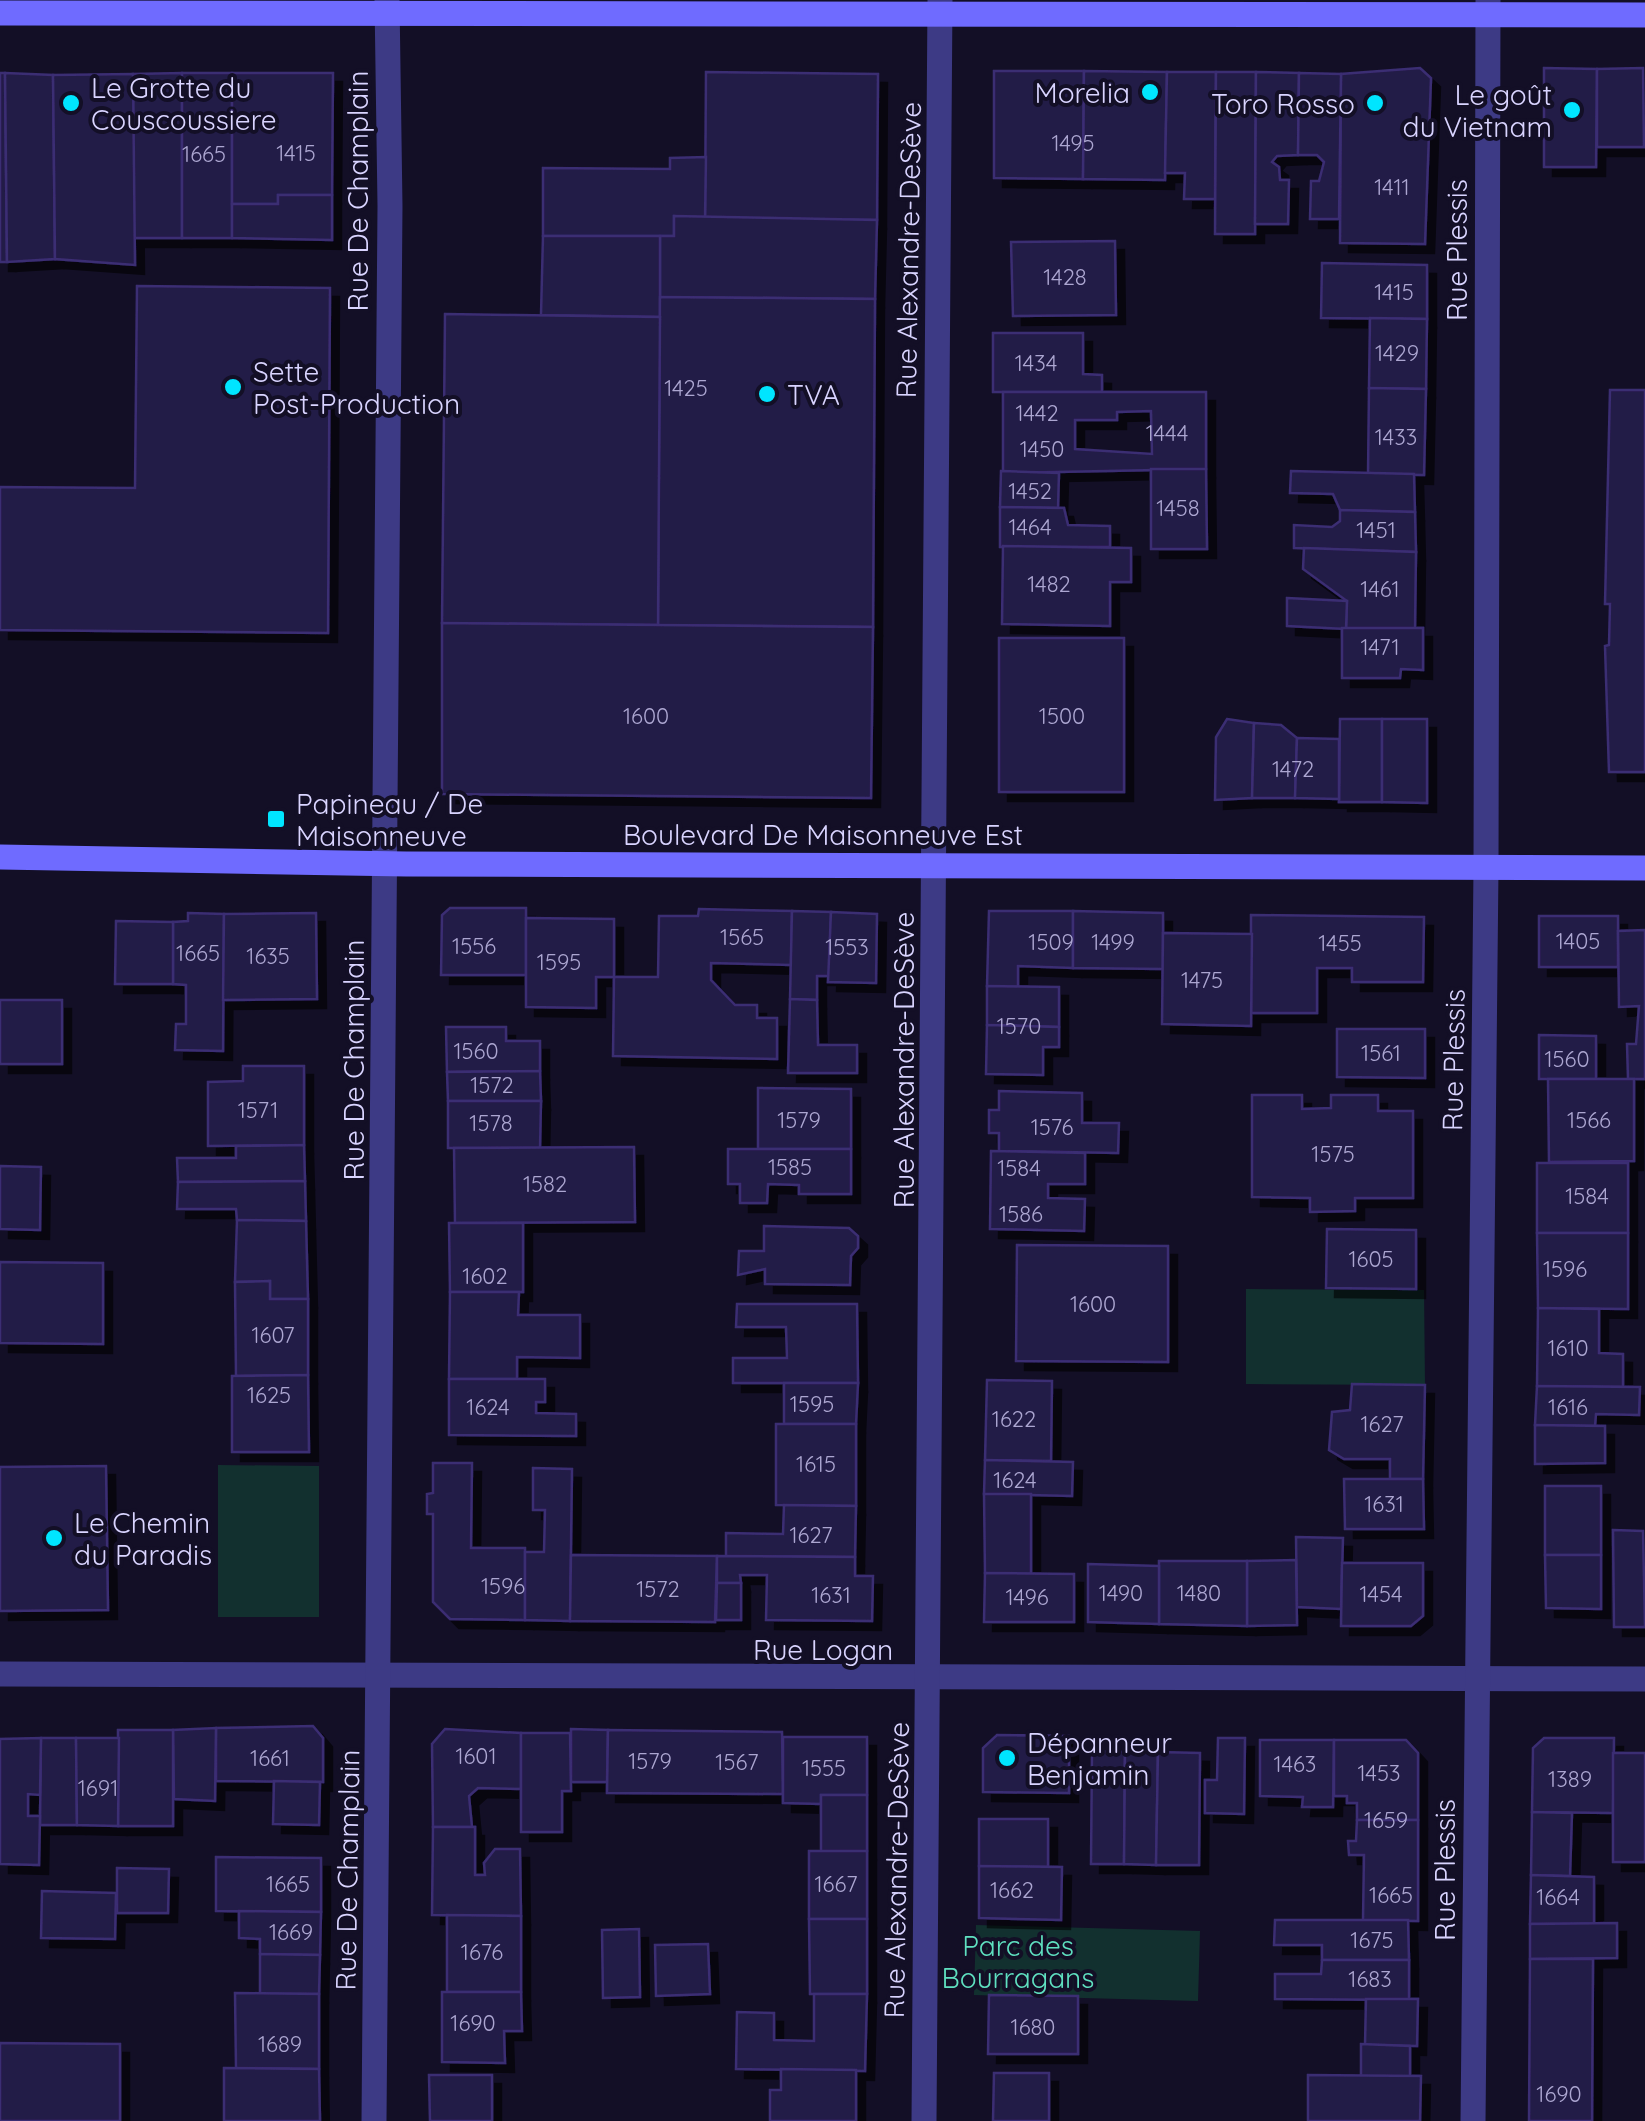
<svg xmlns="http://www.w3.org/2000/svg" width="1645" height="2121" viewBox="0 0 1645 2121" font-family="Quicksand,sans-serif">
<style>
.green{fill:#12302f}
.building{fill:#241b47;stroke:#3b2d73;stroke-width:2.5;fill-rule:evenodd;filter:url(#shadow)}
.lines{fill:none;stroke-linecap:round;stroke-linejoin:round}
.street{stroke:#3d3a85;stroke-width:25}
.secondary{stroke:#6f6bff;stroke-width:25}
.poi-dot{fill:#00e5ff;stroke:#130f26;stroke-width:4}
.labels{text-anchor:middle;dominant-baseline:central;stroke-width:8;stroke-linejoin:round;paint-order:stroke}
.number-label{font-size:22px;fill:#aca6d1}
.poi-label{font-size:28px;fill:#d9d4ff;stroke:#130f26;text-anchor:start}
.street-label{font-size:28px;fill:#d9d4ff;stroke:#130f26}
.park-label{font-size:28px;fill:#5fe0c0;stroke:#130f26}
</style>
<defs>
<filter id="shadow"><feDropShadow dx="9" dy="9" stdDeviation="0" flood-color="#0009"/></filter>
</defs>
<rect width="100%" height="100%" fill="#130f26"/>
<!-- green -->
<g class="green">
<path d="M 1246,1289 L 1424,1290 L 1425,1385 L 1246,1384 Z"/>
<path d="M 218,1465 L 319,1466 L 319,1617 L 218,1617 Z"/>
<path d="M 976,1925 L 1200,1931 L 1198,2001 L 974,1995 Z"/>
</g>
<!-- building -->
<g class="building">
<path d="M 1420,68 L 1431,78 L 1425,244 L 1340,243 L 1341,74 Z"/>
<path d="M 1544,68 L 1597,69 L 1596,167 L 1544,167 Z"/>
<path d="M 1643,68 L 1644,147 L 1597,147 L 1597,69 Z"/>
<path d="M 994,71 L 1084,71 L 1083,179 L 994,178 Z"/>
<path d="M 1084,71 L 1167,72 L 1165,180 L 1083,179 Z"/>
<path d="M 706,72 L 878,74 L 877,220 L 705,218 Z"/>
<path d="M 1167,72 L 1216,72 L 1215,199 L 1184,199 L 1185,173 L 1165,173 Z"/>
<path d="M 1216,72 L 1256,72 L 1255,234 L 1215,234 Z"/>
<path d="M 1256,72 L 1299,73 L 1298,155 L 1277,156 L 1272,162 L 1279,167 L 1280,180 L 1289,180 L 1288,224 L 1255,224 Z"/>
<path d="M 0,73 L 5,73 L 7,262 L 0,262 Z"/>
<path d="M 5,73 L 53,75 L 55,259 L 7,262 Z"/>
<path d="M 182,73 L 182,238 L 133,238 L 133,74 Z"/>
<rect x="182" y="73" width="50" height="165"/>
<path d="M 232,73 L 333,73 L 332,195 L 278,195 L 278,204 L 232,204 Z"/>
<path d="M 1299,73 L 1341,74 L 1339,219 L 1310,219 L 1311,181 L 1319,181 L 1324,162 L 1317,155 L 1298,155 Z"/>
<path d="M 133,74 L 135,265 L 55,259 L 53,75 Z"/>
<path d="M 706,157 L 705,218 L 674,216 L 674,236 L 543,236 L 543,168 L 670,169 L 670,158 Z"/>
<path d="M 278,195 L 332,195 L 332,240 L 232,238 L 232,204 L 278,204 Z"/>
<path d="M 674,216 L 877,220 L 875,299 L 660,297 L 660,236 L 674,236 Z"/>
<path d="M 543,236 L 660,236 L 660,317 L 541,315 Z"/>
<path d="M 1115,241 L 1116,315 L 1013,316 L 1011,242 Z"/>
<path d="M 1322,263 L 1427,265 L 1427,319 L 1321,318 Z"/>
<path d="M 137,286 L 330,288 L 328,633 L 0,630 L 0,487 L 135,488 Z"/>
<path d="M 660,297 L 875,299 L 873,627 L 658,625 Z"/>
<path d="M 445,314 L 660,317 L 658,625 L 442,623 Z"/>
<path d="M 1370,318 L 1427,319 L 1426,389 L 1369,388 Z"/>
<path d="M 993,333 L 1083,333 L 1083,374 L 1102,375 L 1102,392 L 993,392 Z"/>
<path d="M 1369,388 L 1426,389 L 1424,475 L 1368,474 Z"/>
<path d="M 1610,390 L 1645,390 L 1645,772 L 1609,772 L 1605,646 L 1609,645 L 1610,604 L 1605,604 Z"/>
<path d="M 1003,392 L 1206,392 L 1206,469 L 1003,473 ZM 1151,411 L 1152,454 L 1075,449 L 1075,420 L 1117,420 L 1117,412 Z"/>
<path d="M 1151,469 L 1206,469 L 1207,549 L 1151,549 Z"/>
<path d="M 1001,471 L 1059,473 L 1058,508 L 1000,507 Z"/>
<path d="M 1291,471 L 1414,474 L 1415,512 L 1340,510 L 1333,494 L 1290,493 Z"/>
<path d="M 1000,507 L 1064,508 L 1068,525 L 1110,526 L 1110,547 L 1000,547 Z"/>
<path d="M 1340,510 L 1415,512 L 1416,552 L 1294,548 L 1294,525 L 1332,527 L 1340,521 Z"/>
<path d="M 1003,546 L 1131,548 L 1131,582 L 1110,582 L 1110,626 L 1002,624 Z"/>
<path d="M 1304,548 L 1416,552 L 1415,628 L 1346,629 L 1347,601 L 1303,569 Z"/>
<path d="M 1287,598 L 1347,601 L 1346,629 L 1287,626 Z"/>
<path d="M 442,623 L 873,627 L 871,798 L 442,794 Z"/>
<path d="M 1342,628 L 1423,628 L 1423,670 L 1401,669 L 1400,678 L 1342,678 Z"/>
<rect x="999" y="638" width="125" height="154"/>
<path d="M 1227,719 L 1254,723 L 1252,798 L 1215,800 L 1216,737 Z"/>
<path d="M 1340,719 L 1382,719 L 1382,802 L 1339,802 Z"/>
<path d="M 1382,719 L 1427,719 L 1427,803 L 1382,802 Z"/>
<path d="M 1254,723 L 1281,725 L 1297,738 L 1295,798 L 1252,798 Z"/>
<path d="M 1297,738 L 1339,739 L 1339,799 L 1295,798 Z"/>
<path d="M 450,908 L 526,908 L 526,975 L 441,975 L 442,915 Z"/>
<path d="M 699,909 L 792,911 L 791,965 L 711,963 L 711,980 L 735,1005 L 757,1005 L 757,1018 L 777,1018 L 777,1059 L 613,1056 L 614,977 L 658,977 L 659,916 L 698,916 Z"/>
<path d="M 792,911 L 831,912 L 829,976 L 817,976 L 817,1000 L 790,999 Z"/>
<path d="M 989,911 L 1073,911 L 1073,968 L 1018,966 L 1018,987 L 987,986 Z"/>
<path d="M 1073,911 L 1163,913 L 1163,969 L 1073,968 Z"/>
<path d="M 831,912 L 877,914 L 876,983 L 828,982 Z"/>
<path d="M 188,913 L 224,914 L 223,1051 L 175,1050 L 176,1024 L 186,1024 L 186,985 L 173,984 L 173,922 L 188,921 Z"/>
<path d="M 316,913 L 317,999 L 223,1000 L 224,914 Z"/>
<path d="M 1251,915 L 1424,917 L 1423,982 L 1352,982 L 1352,968 L 1317,968 L 1317,1013 L 1251,1013 Z"/>
<rect x="1539" y="916" width="79" height="51"/>
<path d="M 526,918 L 614,919 L 614,977 L 596,977 L 596,1008 L 526,1007 Z"/>
<path d="M 116,921 L 173,922 L 173,984 L 115,984 Z"/>
<path d="M 1645,930 L 1645,1079 L 1628,1079 L 1627,1044 L 1636,1044 L 1639,1006 L 1619,1007 L 1618,931 Z"/>
<path d="M 1163,933 L 1252,934 L 1251,1026 L 1162,1024 Z"/>
<path d="M 987,986 L 1059,987 L 1059,1027 L 987,1025 Z"/>
<path d="M 790,999 L 817,1000 L 818,1045 L 857,1045 L 857,1073 L 788,1073 Z"/>
<rect x="0" y="1000" width="62" height="64"/>
<path d="M 987,1025 L 1059,1027 L 1059,1047 L 1043,1047 L 1043,1075 L 986,1074 Z"/>
<path d="M 446,1027 L 506,1027 L 506,1041 L 540,1041 L 540,1071 L 447,1072 Z"/>
<path d="M 1337,1029 L 1425,1029 L 1425,1078 L 1337,1077 Z"/>
<path d="M 1539,1035 L 1596,1036 L 1596,1079 L 1539,1079 Z"/>
<path d="M 243,1066 L 304,1066 L 304,1145 L 208,1146 L 208,1082 L 243,1081 Z"/>
<path d="M 540,1071 L 541,1101 L 448,1101 L 447,1072 Z"/>
<path d="M 1548,1079 L 1634,1079 L 1634,1161 L 1549,1162 Z"/>
<path d="M 758,1088 L 851,1089 L 851,1149 L 758,1149 Z"/>
<path d="M 999,1091 L 1082,1093 L 1082,1123 L 1119,1123 L 1118,1153 L 999,1151 L 999,1133 L 989,1133 L 989,1110 L 999,1110 Z"/>
<path d="M 1252,1095 L 1302,1095 L 1302,1109 L 1331,1108 L 1331,1095 L 1378,1095 L 1378,1111 L 1413,1111 L 1413,1198 L 1355,1198 L 1355,1211 L 1310,1212 L 1310,1198 L 1252,1197 Z"/>
<path d="M 448,1101 L 541,1101 L 540,1148 L 448,1148 Z"/>
<path d="M 304,1145 L 305,1181 L 178,1182 L 177,1158 L 236,1158 L 236,1146 Z"/>
<path d="M 634,1147 L 635,1222 L 455,1223 L 454,1148 Z"/>
<path d="M 728,1149 L 851,1149 L 851,1194 L 799,1194 L 799,1185 L 768,1184 L 767,1203 L 740,1203 L 740,1184 L 728,1184 Z"/>
<path d="M 991,1151 L 1085,1153 L 1085,1184 L 1048,1184 L 1048,1198 L 1085,1199 L 1084,1231 L 990,1229 Z"/>
<rect x="1537" y="1163" width="91" height="70"/>
<path d="M 0,1166 L 41,1167 L 40,1230 L 0,1229 Z"/>
<path d="M 305,1181 L 306,1221 L 237,1220 L 236,1209 L 177,1209 L 178,1182 Z"/>
<path d="M 237,1220 L 306,1221 L 308,1299 L 270,1299 L 270,1281 L 235,1282 Z"/>
<path d="M 449,1223 L 523,1223 L 523,1292 L 450,1292 Z"/>
<path d="M 764,1226 L 849,1228 L 858,1236 L 858,1248 L 851,1256 L 850,1285 L 765,1284 L 765,1269 L 738,1275 L 739,1251 L 764,1251 Z"/>
<path d="M 1327,1229 L 1416,1230 L 1416,1289 L 1326,1288 Z"/>
<path d="M 1537,1233 L 1628,1233 L 1628,1309 L 1538,1308 Z"/>
<path d="M 1017,1245 L 1168,1246 L 1168,1362 L 1016,1361 Z"/>
<path d="M 0,1262 L 103,1263 L 103,1344 L 0,1343 Z"/>
<path d="M 270,1281 L 270,1299 L 308,1299 L 308,1375 L 236,1376 L 235,1282 Z"/>
<path d="M 450,1292 L 519,1292 L 518,1315 L 580,1315 L 580,1358 L 517,1357 L 517,1379 L 449,1379 Z"/>
<path d="M 737,1304 L 857,1304 L 858,1383 L 733,1383 L 733,1358 L 787,1358 L 786,1327 L 736,1327 Z"/>
<path d="M 1538,1308 L 1599,1309 L 1599,1353 L 1623,1354 L 1623,1387 L 1537,1386 Z"/>
<path d="M 308,1375 L 309,1452 L 232,1452 L 232,1376 Z"/>
<path d="M 449,1379 L 545,1379 L 545,1402 L 536,1402 L 536,1413 L 576,1414 L 576,1436 L 449,1435 Z"/>
<path d="M 987,1380 L 1052,1381 L 1051,1461 L 985,1460 Z"/>
<path d="M 784,1383 L 858,1383 L 856,1424 L 784,1424 Z"/>
<path d="M 1352,1384 L 1425,1385 L 1423,1479 L 1390,1479 L 1390,1459 L 1344,1459 L 1329,1450 L 1332,1412 L 1350,1410 Z"/>
<path d="M 1537,1386 L 1640,1387 L 1639,1415 L 1596,1414 L 1595,1426 L 1535,1425 Z"/>
<path d="M 776,1424 L 856,1424 L 856,1506 L 776,1505 Z"/>
<path d="M 1535,1425 L 1605,1426 L 1605,1463 L 1535,1464 Z"/>
<path d="M 985,1460 L 1073,1462 L 1072,1496 L 984,1494 Z"/>
<path d="M 433,1463 L 472,1463 L 471,1548 L 525,1548 L 525,1620 L 450,1619 L 433,1602 L 433,1514 L 427,1514 L 427,1494 L 433,1493 Z"/>
<path d="M 106,1466 L 108,1610 L 0,1611 L 0,1467 Z"/>
<path d="M 533,1468 L 572,1469 L 570,1621 L 525,1620 L 525,1552 L 544,1552 L 545,1510 L 533,1510 Z"/>
<path d="M 1344,1479 L 1423,1479 L 1424,1529 L 1345,1529 Z"/>
<rect x="1545" y="1486" width="56" height="69"/>
<path d="M 984,1494 L 1031,1494 L 1031,1574 L 985,1573 Z"/>
<path d="M 784,1505 L 856,1506 L 855,1557 L 726,1556 L 726,1533 L 783,1534 Z"/>
<path d="M 1613,1530 L 1643,1531 L 1645,1627 L 1614,1627 Z"/>
<path d="M 1296,1537 L 1343,1538 L 1341,1609 L 1297,1607 Z"/>
<path d="M 571,1555 L 717,1556 L 715,1622 L 570,1621 Z"/>
<path d="M 1545,1555 L 1601,1555 L 1601,1609 L 1546,1608 Z"/>
<path d="M 717,1556 L 855,1557 L 855,1576 L 873,1576 L 872,1621 L 766,1620 L 767,1575 L 740,1575 L 741,1583 L 717,1583 Z"/>
<path d="M 1296,1560 L 1297,1625 L 1247,1626 L 1247,1561 Z"/>
<path d="M 1159,1561 L 1247,1561 L 1247,1626 L 1159,1624 Z"/>
<path d="M 1342,1563 L 1423,1563 L 1423,1616 L 1411,1626 L 1341,1626 Z"/>
<path d="M 1088,1564 L 1159,1566 L 1159,1624 L 1088,1622 Z"/>
<path d="M 985,1573 L 1074,1574 L 1074,1622 L 984,1622 Z"/>
<path d="M 717,1583 L 741,1583 L 741,1620 L 716,1620 Z"/>
<path d="M 313,1726 L 323,1738 L 323,1782 L 216,1781 L 216,1728 Z"/>
<path d="M 216,1728 L 215,1801 L 174,1799 L 173,1730 Z"/>
<path d="M 445,1729 L 521,1733 L 521,1789 L 478,1788 L 469,1796 L 472,1827 L 433,1827 L 432,1744 Z"/>
<path d="M 571,1729 L 608,1730 L 607,1782 L 571,1782 Z"/>
<rect x="118" y="1730" width="55" height="96"/>
<path d="M 608,1730 L 782,1732 L 783,1794 L 607,1793 Z"/>
<path d="M 521,1733 L 570,1733 L 571,1791 L 562,1791 L 562,1832 L 521,1832 Z"/>
<path d="M 997,1735 L 1069,1736 L 1069,1793 L 983,1792 L 983,1748 Z"/>
<path d="M 783,1737 L 867,1737 L 867,1795 L 821,1795 L 821,1804 L 783,1803 Z"/>
<path d="M 41,1738 L 76,1738 L 77,1825 L 40,1825 Z"/>
<path d="M 41,1738 L 40,1795 L 28,1794 L 28,1816 L 40,1816 L 39,1865 L 0,1864 L 0,1739 Z"/>
<path d="M 76,1738 L 119,1738 L 118,1826 L 77,1825 Z"/>
<path d="M 1218,1738 L 1245,1738 L 1244,1814 L 1205,1813 L 1205,1780 L 1217,1780 Z"/>
<path d="M 1544,1738 L 1614,1738 L 1613,1813 L 1532,1812 L 1533,1748 Z"/>
<path d="M 1260,1740 L 1334,1740 L 1333,1807 L 1302,1807 L 1303,1797 L 1260,1796 Z"/>
<path d="M 1334,1740 L 1406,1740 L 1418,1753 L 1418,1820 L 1357,1820 L 1357,1803 L 1347,1803 L 1347,1796 L 1334,1796 Z"/>
<path d="M 1092,1751 L 1125,1752 L 1124,1864 L 1091,1864 Z"/>
<path d="M 1125,1752 L 1158,1752 L 1156,1865 L 1124,1864 Z"/>
<path d="M 1158,1752 L 1200,1753 L 1199,1865 L 1156,1865 Z"/>
<rect x="1613" y="1753" width="32" height="109"/>
<path d="M 274,1781 L 320,1782 L 319,1825 L 273,1824 Z"/>
<path d="M 821,1795 L 867,1795 L 867,1851 L 821,1852 Z"/>
<path d="M 1532,1812 L 1572,1813 L 1570,1876 L 1531,1875 Z"/>
<path d="M 979,1819 L 1048,1819 L 1048,1867 L 979,1866 Z"/>
<path d="M 1357,1820 L 1418,1820 L 1418,1921 L 1363,1920 L 1364,1855 L 1349,1855 L 1348,1841 L 1356,1841 Z"/>
<path d="M 433,1827 L 475,1827 L 475,1875 L 485,1875 L 484,1863 L 495,1849 L 520,1849 L 521,1916 L 432,1915 Z"/>
<rect x="809" y="1851" width="58" height="68"/>
<path d="M 216,1857 L 321,1858 L 321,1912 L 216,1911 Z"/>
<path d="M 979,1866 L 1062,1867 L 1061,1920 L 979,1918 Z"/>
<path d="M 117,1868 L 169,1869 L 168,1913 L 117,1913 Z"/>
<path d="M 1531,1875 L 1594,1877 L 1594,1924 L 1530,1924 Z"/>
<path d="M 42,1891 L 116,1893 L 115,1939 L 41,1938 Z"/>
<path d="M 239,1911 L 321,1912 L 320,1955 L 260,1954 L 260,1939 L 239,1938 Z"/>
<path d="M 447,1915 L 521,1916 L 521,1992 L 447,1992 Z"/>
<path d="M 809,1919 L 867,1919 L 867,1994 L 810,1994 Z"/>
<path d="M 1275,1920 L 1408,1920 L 1409,1960 L 1322,1960 L 1322,1945 L 1274,1945 Z"/>
<path d="M 1617,1923 L 1617,1958 L 1530,1959 L 1530,1924 Z"/>
<path d="M 639,1929 L 640,1997 L 603,1998 L 602,1930 Z"/>
<path d="M 708,1944 L 710,1994 L 656,1996 L 655,1945 Z"/>
<path d="M 260,1954 L 320,1955 L 319,1994 L 260,1994 Z"/>
<path d="M 1530,1959 L 1593,1959 L 1592,2121 L 1529,2121 Z"/>
<path d="M 1322,1960 L 1409,1960 L 1409,2000 L 1275,1999 L 1275,1974 L 1321,1974 Z"/>
<path d="M 442,1992 L 521,1992 L 522,2031 L 504,2031 L 505,2063 L 442,2062 Z"/>
<path d="M 235,1993 L 319,1994 L 319,2069 L 236,2068 Z"/>
<path d="M 814,1994 L 867,1994 L 865,2071 L 736,2069 L 737,2012 L 774,2013 L 774,2040 L 814,2041 Z"/>
<path d="M 989,1995 L 1078,1996 L 1078,2054 L 988,2054 Z"/>
<path d="M 1366,1999 L 1418,1999 L 1417,2046 L 1365,2045 Z"/>
<path d="M 0,2043 L 120,2044 L 120,2121 L 0,2121 Z"/>
<path d="M 1361,2044 L 1410,2046 L 1410,2077 L 1361,2076 Z"/>
<path d="M 224,2068 L 319,2069 L 320,2121 L 224,2121 Z"/>
<path d="M 781,2069 L 856,2070 L 856,2121 L 770,2121 L 770,2090 L 781,2090 Z"/>
<path d="M 994,2073 L 1049,2073 L 1049,2121 L 993,2121 Z"/>
<path d="M 429,2075 L 492,2075 L 492,2121 L 430,2121 Z"/>
<path d="M 1308,2075 L 1421,2076 L 1420,2121 L 1308,2121 Z"/>
</g>
<g class="lines">
<!-- street -->
<g class="street">
<path d="M 0,1674 L 1645,1679"/>
<path d="M 374,2121 L 390,206 L 387,0"/>
<path d="M 924,2121 L 940,0"/>
<path d="M 1473,2121 L 1486,868 L 1488,0"/>
</g>
<!-- secondary -->
<g class="secondary">
<path d="M 0,13 L 1645,15"/>
<path d="M 0,857 L 406,864 L 1645,868"/>
</g>
</g>
<!-- markers -->
<g class="poi-dot">
<circle cx="1150" cy="92" r="10"/>
<circle cx="71" cy="103" r="10"/>
<circle cx="1375" cy="103" r="10"/>
<circle cx="1572" cy="110" r="10"/>
<circle cx="233" cy="387" r="10"/>
<circle cx="767" cy="394" r="10"/>
<rect x="266" y="809" width="20" height="20" rx="5"/>
<circle cx="54" cy="1538" r="10"/>
<circle cx="1007" cy="1758" r="10"/>
</g>
<g class="labels">
<!-- number labels -->
<g class="number-label">
<text x="1073" y="143">1495</text>
<text x="296" y="153">1415</text>
<text x="204" y="154">1665</text>
<text x="1392" y="187">1411</text>
<text x="1065" y="277">1428</text>
<text x="1394" y="292">1415</text>
<text x="1397" y="353">1429</text>
<text x="1036" y="363">1434</text>
<text x="686" y="388">1425</text>
<text x="1037" y="413">1442</text>
<text x="1167" y="433">1444</text>
<text x="1396" y="437">1433</text>
<text x="1042" y="449">1450</text>
<text x="1030" y="491">1452</text>
<text x="1178" y="508">1458</text>
<text x="1030" y="527">1464</text>
<text x="1376" y="530">1451</text>
<text x="1049" y="584">1482</text>
<text x="1380" y="589">1461</text>
<text x="1380" y="647">1471</text>
<text x="646" y="716">1600</text>
<text x="1062" y="716">1500</text>
<text x="1293" y="769">1472</text>
<text x="742" y="937">1565</text>
<text x="1578" y="941">1405</text>
<text x="1051" y="942">1509</text>
<text x="1113" y="942">1499</text>
<text x="1340" y="943">1455</text>
<text x="474" y="946">1556</text>
<text x="847" y="947">1553</text>
<text x="198" y="953">1665</text>
<text x="268" y="956">1635</text>
<text x="559" y="962">1595</text>
<text x="1202" y="980">1475</text>
<text x="1019" y="1026">1570</text>
<text x="476" y="1051">1560</text>
<text x="1381" y="1053">1561</text>
<text x="1567" y="1059">1560</text>
<text x="492" y="1085">1572</text>
<text x="258" y="1110">1571</text>
<text x="799" y="1120">1579</text>
<text x="1589" y="1120">1566</text>
<text x="491" y="1123">1578</text>
<text x="1052" y="1127">1576</text>
<text x="1333" y="1154">1575</text>
<text x="790" y="1167">1585</text>
<text x="1019" y="1168">1584</text>
<text x="545" y="1184">1582</text>
<text x="1587" y="1196">1584</text>
<text x="1021" y="1214">1586</text>
<text x="1371" y="1259">1605</text>
<text x="1565" y="1269">1596</text>
<text x="485" y="1276">1602</text>
<text x="1093" y="1304">1600</text>
<text x="273" y="1335">1607</text>
<text x="1568" y="1348">1610</text>
<text x="269" y="1395">1625</text>
<text x="812" y="1404">1595</text>
<text x="488" y="1407">1624</text>
<text x="1568" y="1407">1616</text>
<text x="1014" y="1419">1622</text>
<text x="1382" y="1424">1627</text>
<text x="816" y="1464">1615</text>
<text x="1015" y="1480">1624</text>
<text x="1384" y="1504">1631</text>
<text x="811" y="1535">1627</text>
<text x="503" y="1586">1596</text>
<text x="658" y="1589">1572</text>
<text x="1121" y="1593">1490</text>
<text x="1199" y="1593">1480</text>
<text x="1381" y="1594">1454</text>
<text x="831" y="1595">1631</text>
<text x="1027" y="1597">1496</text>
<text x="476" y="1756">1601</text>
<text x="270" y="1758">1661</text>
<text x="650" y="1761">1579</text>
<text x="737" y="1762">1567</text>
<text x="1295" y="1764">1463</text>
<text x="824" y="1768">1555</text>
<text x="1379" y="1773">1453</text>
<text x="1570" y="1779">1389</text>
<text x="98" y="1788">1691</text>
<text x="1386" y="1820">1659</text>
<text x="288" y="1884">1665</text>
<text x="836" y="1884">1667</text>
<text x="1012" y="1890">1662</text>
<text x="1391" y="1895">1665</text>
<text x="1558" y="1897">1664</text>
<text x="291" y="1932">1669</text>
<text x="1372" y="1940">1675</text>
<text x="482" y="1952">1676</text>
<text x="1370" y="1979">1683</text>
<text x="473" y="2023">1690</text>
<text x="1033" y="2027">1680</text>
<text x="280" y="2044">1689</text>
<text x="1559" y="2094">1690</text>
</g>
<!-- poi labels -->
<g class="poi-label">
<text x="91" y="87">Le Grotte du<tspan x="91" dy="32">Couscoussiere</tspan></text>
<text x="1130" y="92" text-anchor="end">Morelia</text>
<text x="1552" y="94" text-anchor="end">Le goût<tspan x="1552" dy="32">du Vietnam</tspan></text>
<text x="1355" y="103" text-anchor="end">Toro Rosso</text>
<text x="253" y="371">Sette<tspan x="253" dy="32">Post-Production</tspan></text>
<text x="787" y="394">TVA</text>
<text x="296" y="803">Papineau / De<tspan x="296" dy="32">Maisonneuve</tspan></text>
<text x="74" y="1522">Le Chemin<tspan x="74" dy="32">du Paradis</tspan></text>
<text x="1027" y="1742">Dépanneur<tspan x="1027" dy="32">Benjamin</tspan></text>
</g>
<!-- street labels -->
<g class="street-label">
<text transform="translate(357 191) rotate(-90)">Rue De Champlain</text>
<text transform="translate(908 250) rotate(-89)">Rue Alexandre-DeSève</text>
<text transform="translate(1456 250) rotate(-90)">Rue Plessis</text>
<text x="823" y="834">Boulevard De Maisonneuve Est</text>
<text transform="translate(353 1060) rotate(-90)">Rue De Champlain</text>
<text transform="translate(903 1060) rotate(-90)">Rue Alexandre-DeSève</text>
<text transform="translate(1453 1060) rotate(-89)">Rue Plessis</text>
<text x="823" y="1649">Rue Logan</text>
<text transform="translate(347 1870) rotate(-89)">Rue De Champlain</text>
<text transform="translate(896 1870) rotate(-89)">Rue Alexandre-DeSève</text>
<text transform="translate(1444 1870) rotate(-90)">Rue Plessis</text>
</g>
<!-- park labels -->
<g class="park-label">
<text x="1018" y="1945">Parc des<tspan x="1018" dy="32">Bourragans</tspan></text>
</g>
</g>
</svg>
